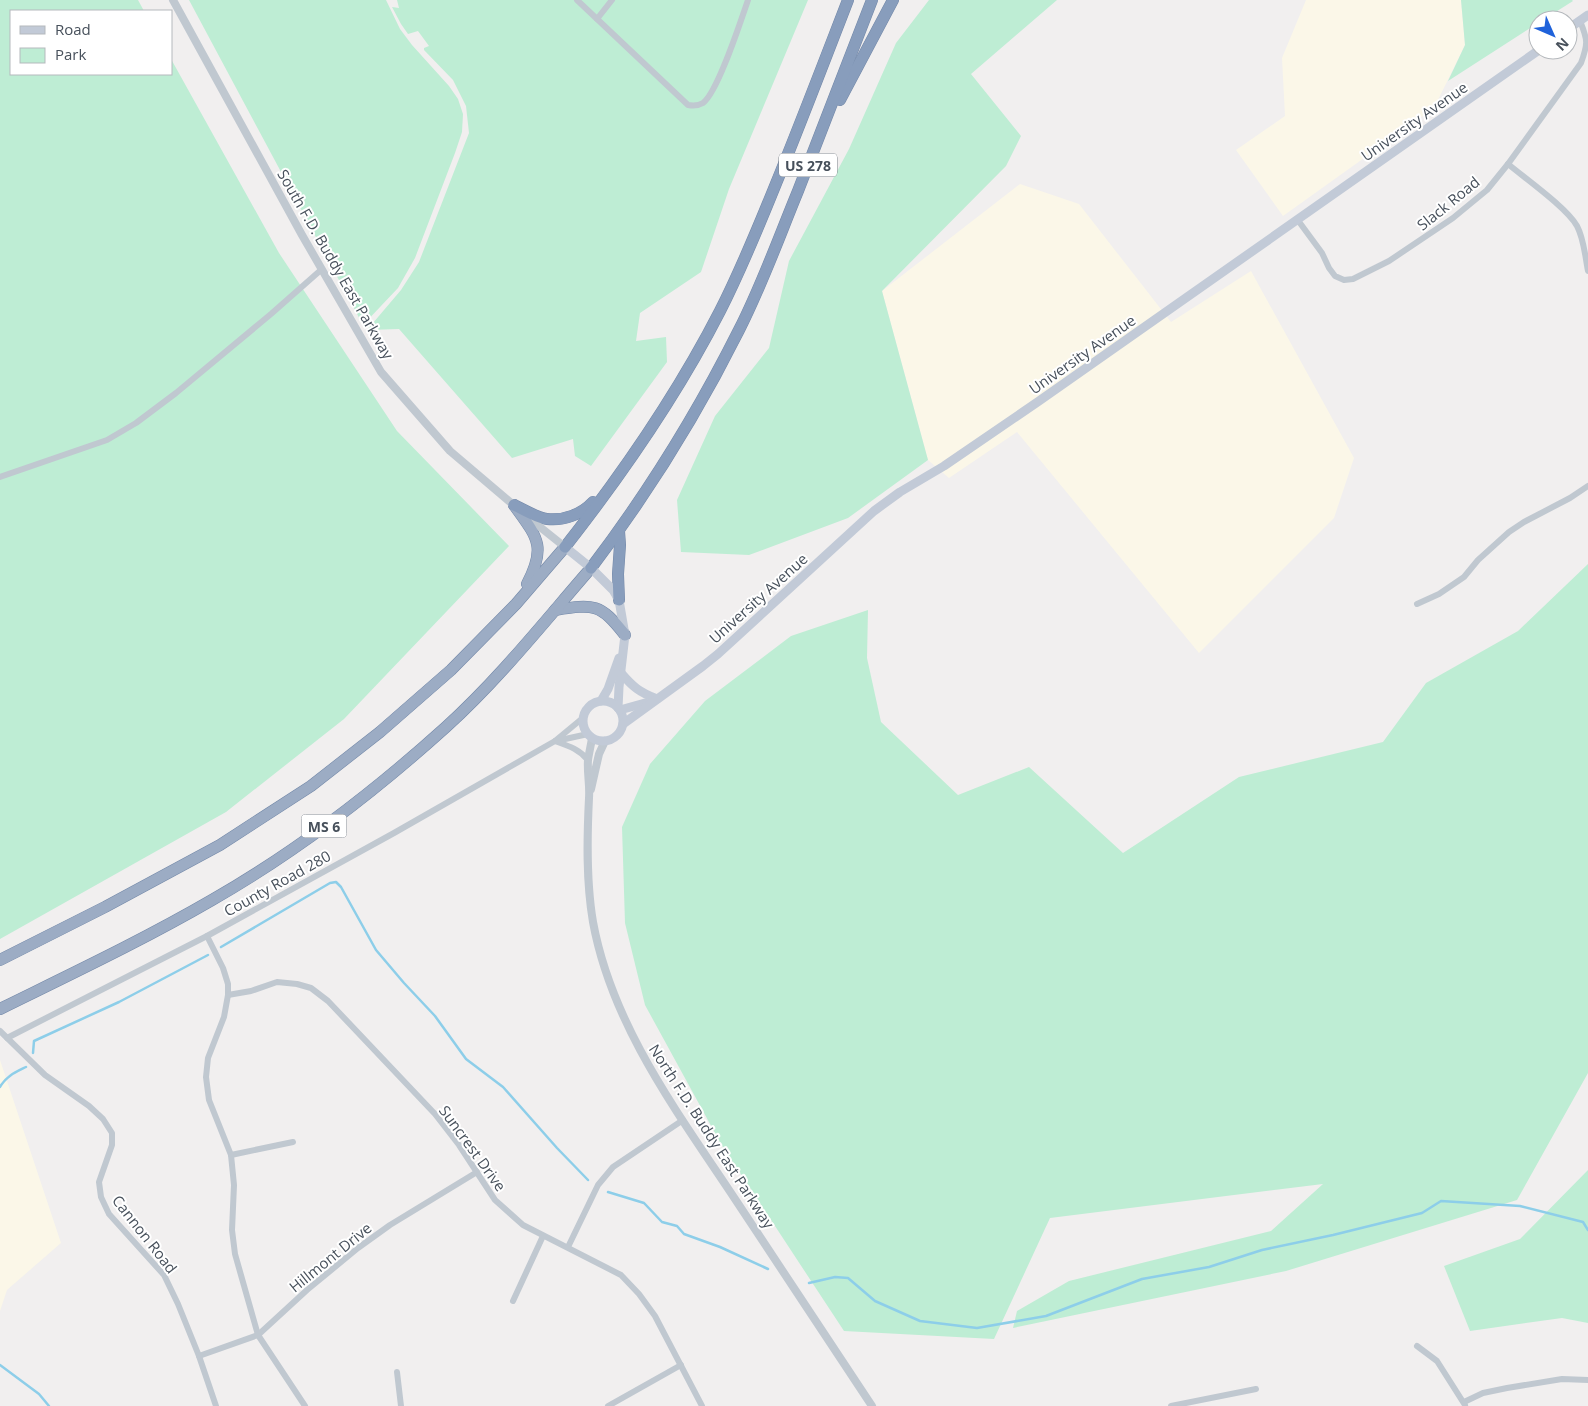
<svg xmlns="http://www.w3.org/2000/svg" width="1588" height="1406" viewBox="0 0 1588 1406" font-family="'Open Sans',sans-serif">
<style>
.commercial{fill:#fbf7e8}
.green{fill:#beedd4}
.lines{fill:none;stroke-linecap:round;stroke-linejoin:round}
.stream{stroke:#8dcee9;stroke-width:2.5}
.trunk-casing{stroke:#7388a8;stroke-width:12}
.motorway-casing{stroke:#7388a8;stroke-width:12}
.minor{stroke:#c0c8d0;stroke-width:6}
.tertiary{stroke:#c0c8d0;stroke-width:8}
.secondary{stroke:#c2cad7;stroke-width:9}
.trunk{stroke:#9cacc4;stroke-width:11}
.motorway{stroke:#889dbc;stroke-width:11}
.labels{text-anchor:middle;dominant-baseline:central;stroke-width:4;stroke-linejoin:round;paint-order:stroke}
.shield{fill:#fff;stroke:#7e848c;stroke-width:1}
.shield-label{font-size:14px;font-weight:bold;fill:#47505b}
.street-label{font-size:15px;fill:#47505b;stroke:#fff}
</style>
<rect width="100%" height="100%" fill="#f1efef"/>
<!-- commercial -->
<g class="commercial">
<path d="M 1306,0 L 1461,0 L 1465,45 L 1434,108 L 1283,216 L 1236,150 L 1285,116 L 1282,58 Z"/>
<path d="M 1020,184 L 1079,204 L 1171,322 L 1251,271 L 1354,458 L 1334,518 L 1199,653 L 1017,432 L 949,478 L 928,460 L 882,291 Z"/>
<path d="M 0,1060 L 61,1243 L 7,1290 L 0,1311 Z"/>
</g>
<!-- green -->
<g class="green">
<path d="M 0,0 L 138,0 L 144,11 L 11,11 L 11,74 L 171,74 L 171,59 L 279,253 L 397,431 L 509,546 L 344,719 L 226,812 L 0,939 Z"/>
<path d="M 189,0 L 386,0 L 400,29 L 412,45 L 449,86 L 458,99 L 463,114 L 462,132 L 455,153 L 415,258 L 398,288 L 363,325 Z"/>
<path d="M 397,0 L 808,0 L 729,189 L 701,272 L 640,313 L 636,341 L 666,337 L 667,362 L 591,466 L 575,456 L 573,439 L 512,458 L 399,329 L 367,330 L 401,290 L 419,262 L 469,133 L 466,106 L 453,80 L 424,50 L 424,48 L 429,46 L 418,31 L 408,34 L 401,24 L 392,7 L 399,8 Z"/>
<path d="M 929,0 L 1057,0 L 971,74 L 1021,136 L 1006,166 L 882,291 L 928,460 L 848,518 L 749,555 L 681,552 L 677,500 L 715,416 L 769,348 L 789,261 L 849,149 L 896,43 Z"/>
<path d="M 1461,0 L 1572,0 L 1573,1 L 1543,20 L 1538,20 L 1538,23 L 1448,81 L 1465,45 Z"/>
<path d="M 1588,564 L 1588,1073 L 1517,1200 L 1286,1271 L 1013,1328 L 1017,1311 L 1069,1281 L 1271,1231 L 1323,1184 L 1050,1218 L 994,1339 L 844,1331 L 721,1144 L 645,1005 L 625,923 L 622,827 L 650,764 L 705,701 L 791,636 L 868,610 L 867,658 L 881,722 L 958,795 L 1029,767 L 1123,853 L 1239,777 L 1383,742 L 1426,683 L 1518,631 Z"/>
<path d="M 1588,1170 L 1588,1323 L 1562,1318 L 1470,1331 L 1444,1266 L 1520,1239 Z"/>
</g>
<g class="lines">
<!-- stream -->
<g class="stream">
<path d="M 221,947 L 330,883 L 336,882 L 341,887 L 376,950 L 404,983 L 435,1016 L 466,1059 L 503,1087 L 557,1148 L 588,1180"/>
<path d="M 33,1053 L 34,1041 L 119,1002 L 208,955"/>
<path d="M 0,1087 C 6,1076 16,1072 26,1067"/>
<path d="M 608,1192 L 644,1203 L 662,1222 L 677,1226 L 684,1234 L 720,1247 L 768,1269"/>
<path d="M 809,1283 L 835,1277 L 848,1278 L 875,1301 L 920,1321 L 977,1328 L 1046,1316 L 1142,1279 L 1209,1267 L 1262,1250 L 1333,1235 L 1422,1213 L 1441,1201 L 1520,1206 L 1583,1222 L 1588,1230"/>
<path d="M 0,1365 L 39,1394 L 49,1406"/>
</g>
<!-- trunk casing -->
<g class="trunk-casing">
<g id="trunk">
<path d="M 514,505 C 537,537 547,546 527,584"/>
<path d="M 555,610 C 594,604 600,603 625,635"/>
<path d="M 0,960 L 105,907 L 220,845 L 311,786 L 380,732 L 451,670 L 516,604 L 565,547"/>
<path d="M 0,1009 C 71,974 143,940 212,900 C 296,852 374,792 446,727 C 499,679 544,622 591,568"/>
</g>
</g>
<!-- motorway casing -->
<g class="motorway-casing">
<g id="motorway">
<path d="M 840,100 L 893,0"/>
<path d="M 514,505 C 523,509 537,518 547,519 C 564,521 582,514 593,502"/>
<path d="M 619,531 L 620,545 L 618,574 L 619,600"/>
<path d="M 565,547 C 623,473 677,395 720,311 C 741,270 758,228 775,186 C 800,125 824,62 848,0"/>
<path d="M 591,568 C 648,493 697,414 739,330 C 762,285 779,237 798,191 C 823,127 847,64 872,0"/>
</g>
</g>
<!-- minor -->
<g class="minor">
<path d="M 577,0 L 688,105 C 694,106 698,106 703,103 C 718,92 741,20 748,0"/>
<path d="M 597,19 L 612,0"/>
<path d="M 1508,164 C 1526,179 1567,208 1577,226 C 1584,239 1585,256 1588,271"/>
<path d="M 1297,219 L 1322,253 L 1329,268 L 1335,276 L 1344,280 L 1353,279 L 1389,261 L 1453,218 L 1487,190 L 1508,164 L 1581,63 C 1588,44 1588,40 1580,21"/>
<path d="M 0,477 L 107,440 L 136,423 L 176,393 L 271,314 L 322,269"/>
<path d="M 1417,604 L 1439,594 L 1464,577 L 1478,560 L 1509,532 L 1524,522 L 1570,498 L 1588,486"/>
<path d="M 555,741 C 569,746 579,749 588,760"/>
<path d="M 556,741 L 588,734"/>
<path d="M 207,936 L 223,968 L 228,984 L 228,995 L 224,1017 L 208,1058 L 206,1077 L 209,1100 L 231,1155 L 234,1185 L 232,1230 L 235,1254 L 258,1335 L 305,1406"/>
<path d="M 228,995 L 251,991 L 277,982 L 297,984 L 311,988 L 328,1001 L 435,1114 L 459,1145 L 495,1200 L 523,1225 L 621,1275 L 639,1294 L 655,1316 L 702,1406"/>
<path d="M 0,1031 L 45,1075 L 89,1106 L 103,1119 L 112,1133 L 112,1145 L 99,1182 L 101,1197 L 109,1214 L 164,1275 L 178,1304 L 199,1356 L 216,1406"/>
<path d="M 7,1038 L 207,936 L 394,833 L 555,741 L 584,717"/>
<path d="M 231,1155 L 293,1142"/>
<path d="M 568,1247 L 598,1185 L 613,1167 L 683,1120"/>
<path d="M 513,1301 L 543,1236"/>
<path d="M 1417,1346 L 1437,1361 L 1465,1405"/>
<path d="M 199,1356 L 258,1335 L 307,1290 L 358,1248 L 390,1225 L 477,1172"/>
<path d="M 397,1372 L 401,1406"/>
<path d="M 1464,1402 L 1483,1393 L 1507,1388 L 1562,1379 L 1588,1380"/>
<path d="M 608,1406 L 681,1365"/>
<path d="M 1171,1406 L 1256,1389"/>
</g>
<!-- tertiary -->
<g class="tertiary">
<path d="M 173,0 L 302,235 L 381,372 L 450,451 L 516,507"/>
<path d="M 525,515 L 565,547"/>
<path d="M 592,738 C 591,745 589,753 588,760 C 587,772 590,785 589,798 C 587,838 586,881 593,922 C 612,1026 678,1113 735,1199 C 781,1268 826,1337 872,1406"/>
<path d="M 591,789 L 599,754 L 605,741"/>
</g>
<!-- secondary -->
<g class="secondary">
<path d="M 1568,29 L 1588,15"/>
<path d="M 565,547 L 591,568 L 613,590 L 619,600 L 625,635 L 619,687 L 618,708"/>
<path d="M 621,673 C 633,687 639,692 657,699"/>
<path d="M 601,701 L 608,689 L 619,658"/>
<circle cx="603" cy="721" r="20"/>
<path d="M 620,710 L 645,703"/>
<path d="M 623,724 L 703,666 L 718,654 L 874,511 L 900,492 L 944,466 L 1039,401 L 1539,50"/>
</g>
<!-- trunk -->
<use href="#trunk" class="trunk"/>
<!-- motorway -->
<use href="#motorway" class="motorway"/>
</g>
<g class="labels">
<!-- shield labels -->
<g class="shield">
<rect x="779" y="153.5" width="58" height="23" rx="4"/>
<rect x="301.5" y="814.5" width="45" height="23" rx="4"/>
</g>
<g class="shield-label">
<text x="808" y="165">US 278</text>
<text x="324" y="826">MS 6</text>
</g>
<!-- street labels -->
<g class="street-label">
<text transform="translate(1414 121) rotate(-35)">University Avenue</text>
<text transform="translate(1448 203) rotate(-39)">Slack Road</text>
<text transform="translate(336 264) rotate(60)">South F.D. Buddy East Parkway</text>
<text transform="translate(1082 354) rotate(-35)">University Avenue</text>
<text transform="translate(758 598) rotate(-42)">University Avenue</text>
<text transform="translate(277 883) rotate(-29)">County Road 280</text>
<text transform="translate(712 1136) rotate(57)">North F.D. Buddy East Parkway</text>
<text transform="translate(473 1148) rotate(54)">Suncrest Drive</text>
<text transform="translate(145 1234) rotate(52)">Cannon Road</text>
<text transform="translate(330 1257) rotate(-39)">Hillmont Drive</text>
</g>
</g>
<!-- legend -->
<rect x="10" y="10" width="162" height="65" fill="#ffffff" stroke="#b5b9bd"/>
<rect x="20" y="26" width="25" height="8" fill="#c2cad7" stroke="#b5b9bd"/>
<text x="55" y="35" font-size="15" fill="#47505b">Road</text>
<rect x="20" y="48" width="25" height="15" fill="#beedd4" stroke="#b5b9bd"/>
<text x="55" y="60" font-size="15" fill="#47505b">Park</text>
<!-- north arrow -->
<g transform="translate(1553 35) rotate(135)"><circle r="24" fill="#ffffff" stroke="#b5b9bd"/>
<path d="M0-4L9 19L0 12L-9 19Z" fill="#1f62da"/>
<text y="-8" font-size="14" font-weight="bold" text-anchor="middle" fill="#47505b">N</text>
</g>
</svg>
